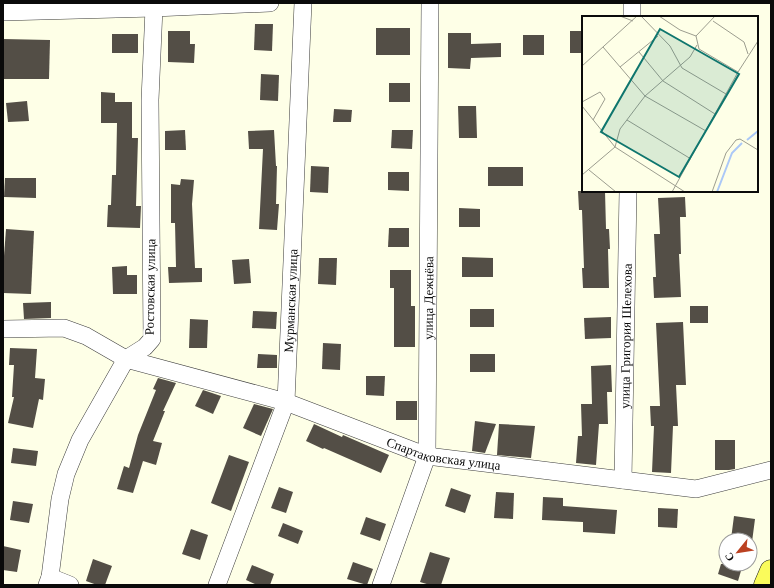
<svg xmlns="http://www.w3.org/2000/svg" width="774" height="588" viewBox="0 0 774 588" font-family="'Times New Roman',serif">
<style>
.building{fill:#534e46}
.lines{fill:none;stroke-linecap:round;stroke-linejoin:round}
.minor-casing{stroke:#3d3d3d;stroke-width:18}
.major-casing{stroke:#1b1b1b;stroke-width:23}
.minor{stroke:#fff;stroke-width:17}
.major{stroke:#fafb5b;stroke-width:22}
.labels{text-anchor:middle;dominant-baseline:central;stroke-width:4;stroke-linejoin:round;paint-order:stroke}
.street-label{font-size:13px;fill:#0a0a0a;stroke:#fff}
.inset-river{fill:none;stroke:#abc8f7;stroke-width:2}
.inset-road{fill:none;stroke:#9c9d8f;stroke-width:1}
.view{fill:#0f766e;fill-opacity:0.15;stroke:#0f766e;stroke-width:2}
.inset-edge{fill:none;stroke:#0a0a0a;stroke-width:2}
</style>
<rect width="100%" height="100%" fill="#feffe7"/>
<!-- building -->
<g class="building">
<path d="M 255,24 L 273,24 L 272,51 L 254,50 Z"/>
<rect x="376" y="28" width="34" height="27"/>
<path d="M 168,31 L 190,31 L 190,44 L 195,44 L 194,63 L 168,62 Z"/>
<rect x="570" y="31" width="13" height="22"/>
<path d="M 448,33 L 471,33 L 471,44 L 501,43 L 501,57 L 471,58 L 470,69 L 448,68 Z"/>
<rect x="112" y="34" width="26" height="19"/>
<rect x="523" y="35" width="21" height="20"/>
<path d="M 3,39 L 50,40 L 49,79 L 3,79 Z"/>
<path d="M 261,74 L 279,75 L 278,101 L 260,100 Z"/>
<rect x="389" y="83" width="21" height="19"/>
<path d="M 101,92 L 115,93 L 115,102 L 132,102 L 132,138 L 138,138 L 136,206 L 141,206 L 140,228 L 107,227 L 108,205 L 111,205 L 112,175 L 116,175 L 117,123 L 101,123 Z"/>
<path d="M 27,101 L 29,121 L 8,122 L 6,103 Z"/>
<path d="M 458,106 L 476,106 L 477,138 L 459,138 Z"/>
<path d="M 334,109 L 352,110 L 351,122 L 333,122 Z"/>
<path d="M 185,130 L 186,150 L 165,150 L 165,131 Z"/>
<path d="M 274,130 L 276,166 L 277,166 L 276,204 L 279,204 L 277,230 L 259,229 L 263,149 L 249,149 L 248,131 Z"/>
<path d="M 392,130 L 413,130 L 412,149 L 391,148 Z"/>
<path d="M 311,166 L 329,167 L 328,193 L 310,192 Z"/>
<rect x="488" y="167" width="35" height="19"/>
<path d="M 388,172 L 409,172 L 409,191 L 388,190 Z"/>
<path d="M 5,178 L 36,178 L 36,198 L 4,197 Z"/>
<path d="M 181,179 L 194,180 L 192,204 L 195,268 L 202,268 L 202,282 L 169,283 L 168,267 L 176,267 L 175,223 L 171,223 L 171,184 L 180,185 Z"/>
<path d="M 578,191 L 605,191 L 606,229 L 609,229 L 610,249 L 608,249 L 609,288 L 583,288 L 582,268 L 584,268 L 582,210 L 579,210 Z"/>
<path d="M 685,197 L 686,217 L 680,217 L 681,254 L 679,254 L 681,297 L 654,298 L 653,277 L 656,277 L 654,234 L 660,234 L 658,198 Z"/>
<path d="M 459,208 L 480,209 L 480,227 L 459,227 Z"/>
<path d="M 389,228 L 409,228 L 409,247 L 388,247 Z"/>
<path d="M 6,229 L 34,231 L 31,294 L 3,293 L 3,269 Z"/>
<path d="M 462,257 L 493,258 L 493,277 L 462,277 Z"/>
<path d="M 319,258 L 337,258 L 336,285 L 318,284 Z"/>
<path d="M 249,259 L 251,283 L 234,284 L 232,260 Z"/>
<path d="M 127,266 L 127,275 L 137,275 L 137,294 L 113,294 L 112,267 Z"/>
<path d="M 390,270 L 411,270 L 411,306 L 415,306 L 415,347 L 394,347 L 394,288 L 390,288 Z"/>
<path d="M 51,302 L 51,318 L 24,319 L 23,303 Z"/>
<rect x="690" y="306" width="18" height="17"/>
<rect x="470" y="309" width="24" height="18"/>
<path d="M 253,311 L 277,312 L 276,329 L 252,328 Z"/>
<path d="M 611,317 L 611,338 L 585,339 L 584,318 Z"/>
<path d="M 190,319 L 208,320 L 207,348 L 189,348 Z"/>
<path d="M 683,322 L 686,385 L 676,385 L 678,426 L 673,426 L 671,473 L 652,472 L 654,426 L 651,426 L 650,406 L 660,406 L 656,323 Z"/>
<path d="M 323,343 L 341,344 L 340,370 L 322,369 Z"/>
<path d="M 10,348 L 37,349 L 35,378 L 45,379 L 43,400 L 39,399 L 33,428 L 8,423 L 14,397 L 12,397 L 14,365 L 9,365 Z"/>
<path d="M 258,354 L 277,355 L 277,368 L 257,368 Z"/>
<rect x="470" y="354" width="25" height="18"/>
<path d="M 611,365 L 612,392 L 607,392 L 608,424 L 599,424 L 596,465 L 576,463 L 578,436 L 582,436 L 581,404 L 592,404 L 591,366 Z"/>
<path d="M 366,376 L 385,376 L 384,396 L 366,395 Z"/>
<path d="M 158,378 L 176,383 L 163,411 L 165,411 L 153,441 L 162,443 L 156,465 L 143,461 L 133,493 L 117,489 L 124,466 L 129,468 L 138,435 L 156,390 L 153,389 Z"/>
<path d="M 203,390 L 221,396 L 213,414 L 195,406 Z"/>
<rect x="396" y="401" width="21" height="19"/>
<path d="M 254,404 L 273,409 L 261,436 L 243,428 Z"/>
<path d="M 475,421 L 496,424 L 485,453 L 472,451 Z"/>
<path d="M 314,424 L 342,437 L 343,435 L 389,455 L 381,473 L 324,448 L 323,449 L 306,441 Z"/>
<path d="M 499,424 L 535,426 L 531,458 L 497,455 Z"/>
<path d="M 715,440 L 735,440 L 735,469 L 729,470 L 715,470 Z"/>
<path d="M 13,448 L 38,451 L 36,466 L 11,463 Z"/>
<path d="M 229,455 L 249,462 L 231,511 L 211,503 Z"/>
<path d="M 279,487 L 293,492 L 286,513 L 271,508 Z"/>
<path d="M 451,488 L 471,495 L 465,513 L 445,506 Z"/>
<path d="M 496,492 L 514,493 L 513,519 L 494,518 Z"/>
<path d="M 543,497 L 563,498 L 563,506 L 617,510 L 615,534 L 583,532 L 583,522 L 542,520 Z"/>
<path d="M 13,501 L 33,504 L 29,523 L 10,520 Z"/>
<path d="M 658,508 L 678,509 L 677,528 L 658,527 Z"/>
<path d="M 734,516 L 755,519 L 752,542 L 750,541 L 750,540 L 731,539 Z"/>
<path d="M 366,517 L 386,524 L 380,541 L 360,534 Z"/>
<path d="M 283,523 L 303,531 L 298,544 L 278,536 Z"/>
<path d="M 191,529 L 208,535 L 200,560 L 182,554 Z"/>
<path d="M 3,546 L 21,550 L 17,572 L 3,570 Z"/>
<path d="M 430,552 L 450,558 L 441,585 L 430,585 L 420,582 Z"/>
<path d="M 93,559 L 112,566 L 105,585 L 97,585 L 86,581 Z"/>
<path d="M 353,562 L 373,569 L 367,585 L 347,579 Z"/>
<path d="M 721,564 L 743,564 L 738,581 L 718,574 Z"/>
<path d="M 252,565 L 274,574 L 270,585 L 257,585 L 246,580 Z"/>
</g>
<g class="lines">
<!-- minor casing -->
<g class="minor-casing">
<g id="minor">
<path d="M 3,12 L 154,8 L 270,3"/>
<path d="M 632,17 L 632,3"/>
<path id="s1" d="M 3,329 L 64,328 L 86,336 L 126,359 L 286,402 L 427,456 L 696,489 L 771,470"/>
<path id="s2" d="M 623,480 L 628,191"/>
<path d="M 50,577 L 70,585"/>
<path d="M 47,585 L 50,577 L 60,499 L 66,474 L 80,440 L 126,359 L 145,347 L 152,339 L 150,100 L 154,8"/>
<path id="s3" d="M 217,585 L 286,402 L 303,3"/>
<path id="s4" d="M 381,585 L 427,456 L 430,3"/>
</g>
</g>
<!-- major casing -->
<g class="major-casing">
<path id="major" d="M 765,585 L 771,571"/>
</g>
<!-- minor -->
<use href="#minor" class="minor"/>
<!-- major -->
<use href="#major" class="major"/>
</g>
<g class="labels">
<!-- street labels -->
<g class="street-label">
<text transform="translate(150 287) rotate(-89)">Ростовская улица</text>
<text stroke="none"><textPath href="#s4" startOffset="295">улица Дежнёва</textPath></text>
<text stroke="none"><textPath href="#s3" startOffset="297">Мурманская улица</textPath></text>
<text stroke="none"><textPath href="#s2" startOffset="144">улица Григория Шелехова</textPath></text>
<text stroke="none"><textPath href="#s1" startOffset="463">Спартаковская улица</textPath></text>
</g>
</g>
<!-- overview -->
<g transform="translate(582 16)">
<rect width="176" height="176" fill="#feffe7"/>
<path class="inset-river" d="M 165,124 L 176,115M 135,176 L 150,137 L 160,127"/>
<path class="inset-road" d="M 38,0 L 51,5M 59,0 L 88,30 L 100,52 L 144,78M 77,0 L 98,14 L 114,20 L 117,33 L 156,56M 131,5 L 162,26 L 166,38M 114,20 L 133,0M 21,31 L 63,80 L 124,115M 57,36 L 81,65 L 133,98M 0,50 L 55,0M 38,51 L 76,20M 0,86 L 18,76 L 23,83 L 11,104M 0,90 L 33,131 L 103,176M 45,104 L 109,143M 7,154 L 34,176M 0,159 L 33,131 L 38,113 L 63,80 L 108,41 L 115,29M 90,176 L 156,56 L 176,25M 130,176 L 144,137 L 154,124 L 158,123 L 176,134"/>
<path class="view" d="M 78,13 L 157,58 L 97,161 L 19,116 Z"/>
<rect width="176" height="176" class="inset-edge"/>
</g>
<!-- border -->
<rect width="774" height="588" fill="none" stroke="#0a0a0a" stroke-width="8"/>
<!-- north arrow -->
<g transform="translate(738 552) rotate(240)"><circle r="19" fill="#ffffff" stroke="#9d9d9d"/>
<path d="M0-3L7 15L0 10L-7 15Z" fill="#bb4121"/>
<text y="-6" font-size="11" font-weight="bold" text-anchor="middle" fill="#0a0a0a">С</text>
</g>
</svg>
